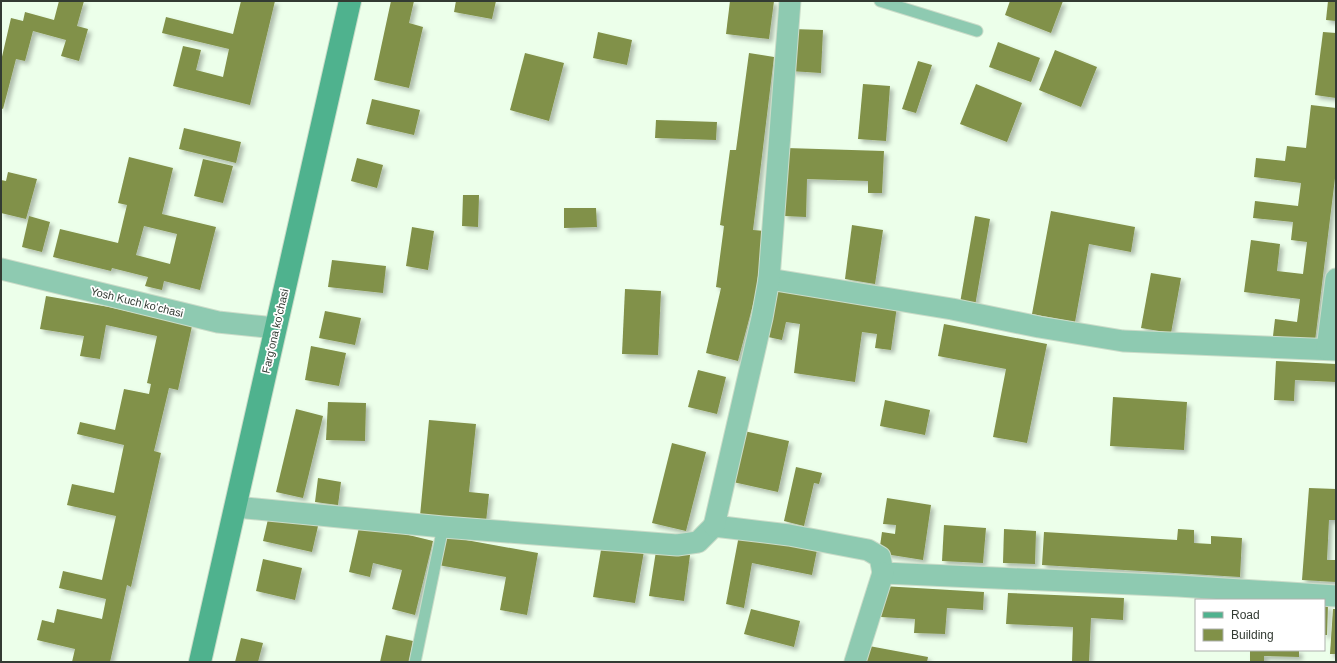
<svg xmlns="http://www.w3.org/2000/svg" width="1337" height="663" viewBox="0 0 1337 663" font-family="Arial,sans-serif">
<style>
.building{fill:#819148;fill-rule:evenodd;filter:url(#shadow)}
.lines{fill:none;stroke-linecap:round;stroke-linejoin:round}
.lane-casing{stroke:#cbdcc9;stroke-width:13}
.street-casing{stroke:#cbdcc9;stroke-width:23}
.secondary-casing{stroke:#cbdcc9;stroke-width:24}
.lane{stroke:#8ecab1;stroke-width:11}
.street{stroke:#8ecab1;stroke-width:21}
.secondary{stroke:#4fb28e;stroke-width:22}
.labels{text-anchor:middle;dominant-baseline:central;stroke-width:3.5;stroke-linejoin:round;paint-order:stroke}
.street-label{font-size:11px;fill:#333b33;stroke:#fff}
</style>
<defs>
<filter id="shadow"><feDropShadow dx="3.5" dy="3.5" stdDeviation="2" flood-color="#0004"/></filter>
</defs>
<rect width="100%" height="100%" fill="#ecffea"/>
<!-- building -->
<g class="building">
<path d="M 59,1 L 84,1 L 77,26 L 88,29 L 79,61 L 61,56 L 66,40 L 33,31 L 25,61 L 16,59 L 3,109 L 1,108 L 1,61 L 11,18 L 23,21 L 25,12 L 54,20 Z"/>
<path d="M 241,1 L 275,1 L 250,105 L 173,86 L 183,46 L 201,50 L 196,70 L 223,77 L 229,49 L 162,33 L 166,17 L 233,34 Z"/>
<path d="M 391,1 L 414,1 L 409,23 L 423,27 L 409,88 L 374,80 Z"/>
<path d="M 456,1 L 496,1 L 492,19 L 454,12 Z"/>
<path d="M 730,1 L 774,1 L 769,39 L 726,34 Z"/>
<path d="M 1010,1 L 1063,1 L 1051,33 L 1005,15 Z"/>
<path d="M 1328,1 L 1336,1 L 1336,21 L 1326,20 Z"/>
<path d="M 792,29 L 823,30 L 821,73 L 790,71 Z"/>
<path d="M 598,32 L 632,40 L 627,65 L 593,58 Z"/>
<path d="M 1323,32 L 1336,33 L 1336,98 L 1315,95 Z"/>
<path d="M 998,42 L 1040,58 L 1031,82 L 989,67 Z"/>
<path d="M 1055,50 L 1097,67 L 1081,107 L 1039,90 Z"/>
<path d="M 525,53 L 564,63 L 549,121 L 510,110 Z"/>
<path d="M 749,53 L 774,57 L 753,230 L 765,231 L 756,293 L 738,361 L 706,353 L 721,288 L 716,287 L 724,226 L 720,225 L 730,150 L 736,150 Z"/>
<path d="M 918,61 L 932,65 L 916,113 L 902,109 Z"/>
<path d="M 863,84 L 890,86 L 886,141 L 858,139 Z"/>
<path d="M 976,84 L 1022,103 L 1007,142 L 960,124 Z"/>
<path d="M 372,99 L 420,110 L 414,135 L 366,124 Z"/>
<path d="M 1311,105 L 1336,108 L 1336,170 L 1315,341 L 1273,336 L 1275,319 L 1297,322 L 1300,299 L 1244,292 L 1251,240 L 1280,244 L 1277,271 L 1303,274 L 1307,242 L 1291,240 L 1293,222 L 1253,218 L 1255,201 L 1298,206 L 1301,183 L 1254,177 L 1256,158 L 1285,161 L 1287,146 L 1306,148 Z"/>
<path d="M 656,120 L 717,122 L 716,140 L 655,138 Z"/>
<path d="M 184,128 L 241,142 L 236,163 L 179,149 Z"/>
<path d="M 786,148 L 884,151 L 882,193 L 868,193 L 868,181 L 807,179 L 806,217 L 784,216 Z"/>
<path d="M 129,157 L 173,168 L 162,214 L 216,227 L 200,290 L 164,281 L 162,290 L 145,286 L 148,277 L 112,268 L 111,271 L 53,257 L 60,229 L 118,243 L 127,205 L 118,203 ZM 144,226 L 177,234 L 170,264 L 136,255 Z"/>
<path d="M 357,158 L 383,165 L 377,188 L 351,181 Z"/>
<path d="M 203,159 L 233,166 L 223,203 L 194,196 Z"/>
<path d="M 8,172 L 37,179 L 26,219 L 1,213 L 1,180 L 6,181 Z"/>
<path d="M 463,195 L 479,195 L 478,227 L 462,226 Z"/>
<path d="M 564,208 L 596,208 L 597,227 L 564,228 Z"/>
<path d="M 1051,211 L 1135,227 L 1131,252 L 1089,244 L 1075,322 L 1032,314 Z"/>
<path d="M 29,216 L 50,222 L 42,252 L 22,247 Z"/>
<path d="M 975,216 L 990,219 L 975,306 L 960,303 Z"/>
<path d="M 852,225 L 883,230 L 875,284 L 845,279 Z"/>
<path d="M 412,227 L 434,231 L 428,270 L 406,266 Z"/>
<path d="M 332,260 L 386,266 L 383,293 L 328,287 Z"/>
<path d="M 1151,273 L 1181,278 L 1171,333 L 1141,328 Z"/>
<path d="M 625,289 L 661,291 L 658,355 L 622,354 Z"/>
<path d="M 777,290 L 897,306 L 891,350 L 875,348 L 877,334 L 862,332 L 855,382 L 794,373 L 800,324 L 786,322 L 782,340 L 768,337 Z"/>
<path d="M 46,296 L 109,307 L 192,326 L 178,390 L 169,388 L 154,451 L 161,453 L 131,587 L 127,585 L 110,662 L 72,662 L 75,649 L 37,640 L 42,620 L 54,623 L 57,609 L 102,619 L 106,599 L 59,588 L 63,571 L 102,580 L 116,516 L 67,505 L 72,484 L 114,493 L 124,445 L 77,434 L 80,422 L 115,430 L 124,389 L 149,394 L 151,384 L 147,383 L 157,336 L 106,325 L 100,359 L 80,356 L 84,336 L 40,329 Z"/>
<path d="M 325,311 L 361,318 L 355,345 L 319,338 Z"/>
<path d="M 944,324 L 1047,344 L 1027,443 L 993,437 L 1006,369 L 938,356 Z"/>
<path d="M 311,346 L 346,353 L 339,386 L 305,380 Z"/>
<path d="M 1276,361 L 1336,364 L 1336,382 L 1295,380 L 1294,401 L 1274,400 Z"/>
<path d="M 698,370 L 726,377 L 717,414 L 688,407 Z"/>
<path d="M 1113,397 L 1187,402 L 1184,450 L 1110,446 Z"/>
<path d="M 885,400 L 930,410 L 925,435 L 880,426 Z"/>
<path d="M 328,402 L 366,403 L 365,441 L 326,440 Z"/>
<path d="M 296,409 L 323,416 L 303,498 L 276,492 Z"/>
<path d="M 429,420 L 476,424 L 469,492 L 489,494 L 486,522 L 420,516 Z"/>
<path d="M 744,431 L 789,441 L 778,492 L 733,482 Z"/>
<path d="M 672,443 L 706,452 L 686,531 L 652,523 Z"/>
<path d="M 796,467 L 822,473 L 819,484 L 814,483 L 804,526 L 784,521 Z"/>
<path d="M 318,478 L 341,482 L 338,505 L 315,502 Z"/>
<path d="M 1309,488 L 1336,489 L 1336,520 L 1329,520 L 1327,560 L 1336,560 L 1336,582 L 1302,580 Z"/>
<path d="M 887,498 L 931,505 L 923,560 L 879,553 L 882,532 L 895,534 L 896,525 L 883,524 Z"/>
<path d="M 269,515 L 318,526 L 312,552 L 263,541 Z"/>
<path d="M 360,523 L 433,541 L 415,615 L 392,609 L 402,570 L 373,563 L 370,577 L 349,572 Z"/>
<path d="M 944,525 L 986,528 L 983,563 L 942,561 Z"/>
<path d="M 1004,529 L 1036,531 L 1035,564 L 1003,563 Z"/>
<path d="M 1178,529 L 1194,530 L 1194,543 L 1211,544 L 1211,536 L 1242,538 L 1240,577 L 1042,565 L 1044,532 L 1177,540 Z"/>
<path d="M 740,530 L 818,545 L 812,575 L 752,563 L 744,608 L 726,604 Z"/>
<path d="M 444,536 L 538,553 L 527,615 L 500,610 L 506,577 L 438,565 Z"/>
<path d="M 602,544 L 644,551 L 635,603 L 593,597 Z"/>
<path d="M 656,551 L 690,555 L 684,601 L 649,596 Z"/>
<path d="M 263,559 L 302,568 L 295,600 L 256,591 Z"/>
<path d="M 882,586 L 984,592 L 983,610 L 947,608 L 945,634 L 914,633 L 915,619 L 881,617 Z"/>
<path d="M 1008,593 L 1124,598 L 1123,620 L 1091,618 L 1089,662 L 1072,662 L 1073,627 L 1006,624 Z"/>
<path d="M 1324,605 L 1328,605 L 1327,635 L 1324,635 Z"/>
<path d="M 751,609 L 800,621 L 794,647 L 744,634 Z"/>
<path d="M 1333,609 L 1336,609 L 1336,654 L 1330,654 Z"/>
<path d="M 386,635 L 413,641 L 409,662 L 380,662 Z"/>
<path d="M 241,638 L 263,643 L 258,662 L 235,662 Z"/>
<path d="M 869,646 L 928,657 L 927,662 L 866,662 Z"/>
<path d="M 1250,650 L 1299,650 L 1299,657 L 1264,656 L 1264,662 L 1250,662 Z"/>
</g>
<g class="lines">
<!-- lane casing -->
<g class="lane-casing">
<g id="lane">
<path d="M 880,1 L 977,31"/>
<path d="M 415,662 L 443,527"/>
</g>
</g>
<!-- street casing -->
<g class="street-casing">
<g id="street">
<path d="M 1,269 L 218,322 L 275,328"/>
<path d="M 769,279 L 952,309 L 1039,327 L 1123,341 L 1336,350"/>
<path d="M 1327,349 L 1336,279"/>
<path d="M 236,507 L 443,527 L 677,545 L 698,542 L 714,526 L 789,535 L 868,550 L 880,557 L 883,573 L 1178,586 L 1336,596"/>
<path d="M 714,526 L 762,318 L 769,279 L 790,1"/>
<path d="M 855,662 L 883,573"/>
</g>
</g>
<!-- secondary casing -->
<g class="secondary-casing">
<path id="secondary" d="M 200,662 L 350,1"/>
</g>
<!-- lane -->
<use href="#lane" class="lane"/>
<!-- street -->
<use href="#street" class="street"/>
<!-- secondary -->
<use href="#secondary" class="secondary"/>
</g>
<g class="labels">
<!-- street labels -->
<g class="street-label">
<text transform="translate(137 302) rotate(14)">Yosh Kuch koʻchasi</text>
<text transform="translate(275 331) rotate(-77)">Fargʻona koʻchasi</text>
</g>
</g>
<!-- border -->
<rect width="1337" height="663" fill="none" stroke="#333b33" stroke-width="4"/>
<!-- legend -->
<rect x="1195" y="599" width="130" height="52" fill="#ffffff" stroke="#adb1ad"/>
<rect x="1203" y="612" width="20" height="6" fill="#4fb28e" stroke="#adb1ad"/>
<text x="1231" y="619" font-size="12" fill="#333b33">Road</text>
<rect x="1203" y="629" width="20" height="12" fill="#819148" stroke="#adb1ad"/>
<text x="1231" y="639" font-size="12" fill="#333b33">Building</text>
</svg>
